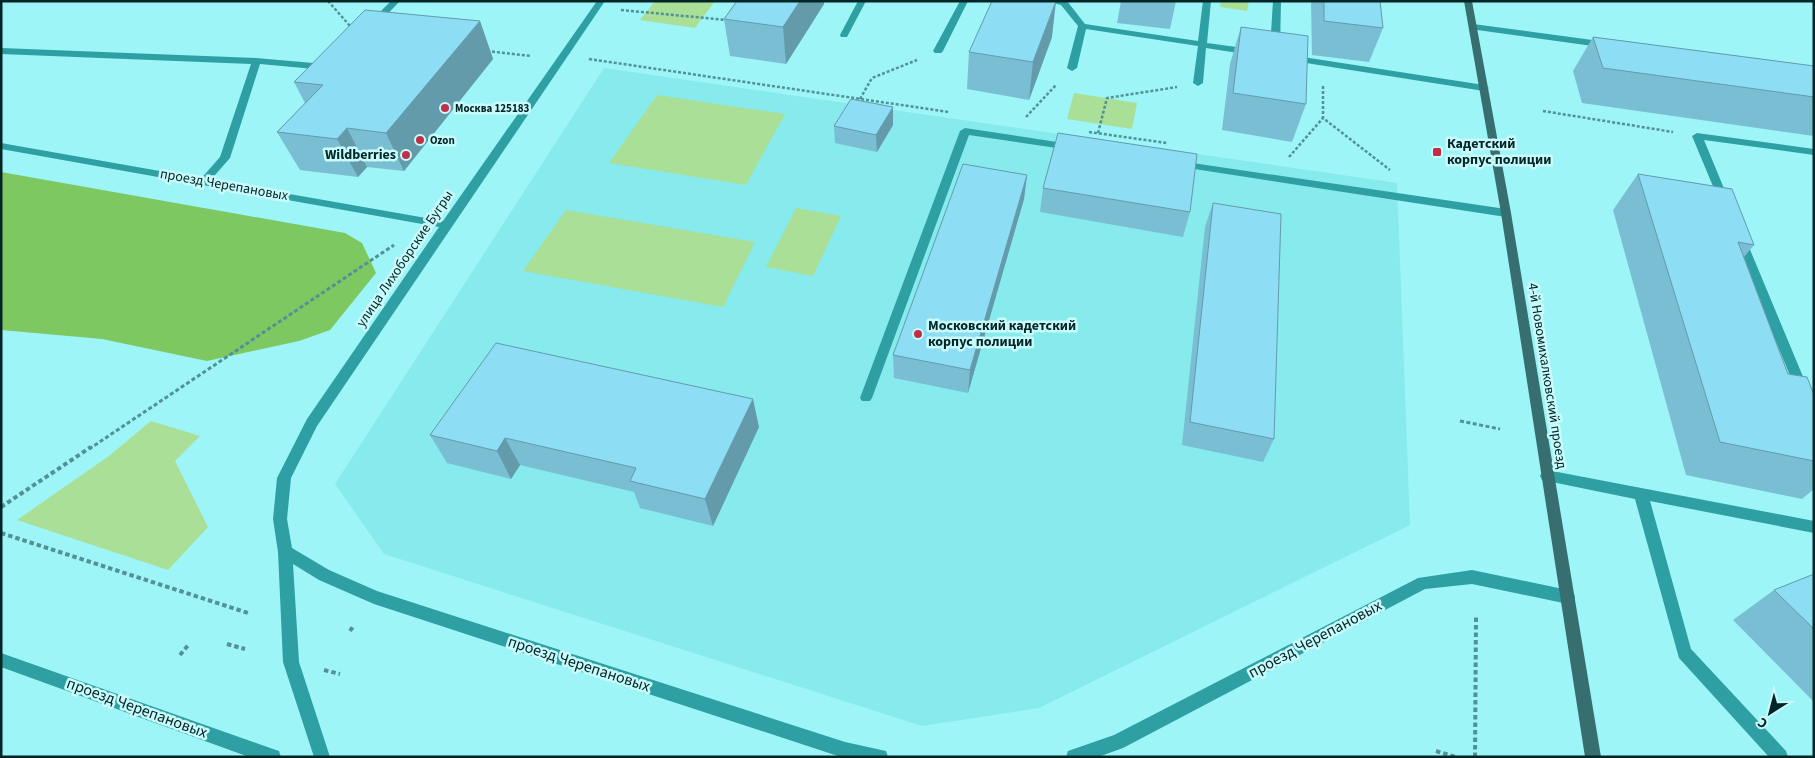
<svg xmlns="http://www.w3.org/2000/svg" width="1815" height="758" viewBox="0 0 1815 758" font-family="'Source Sans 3',sans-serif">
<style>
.built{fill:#87eaed}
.green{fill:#aadf97}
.forest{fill:#7dc861}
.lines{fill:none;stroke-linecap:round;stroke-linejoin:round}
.path-far2{stroke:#529294;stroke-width:2.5;stroke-dasharray:3 2;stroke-linecap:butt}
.path-far1{stroke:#529294;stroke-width:3;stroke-dasharray:4 2.5;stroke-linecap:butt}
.path{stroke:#529294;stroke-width:4;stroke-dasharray:4.5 3;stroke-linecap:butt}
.lane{fill:#2e9fa2;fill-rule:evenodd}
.street{fill:#2e9fa2;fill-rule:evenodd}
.secondary{fill:#376f70;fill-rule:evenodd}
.wall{fill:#79bed2}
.shaded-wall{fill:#639bab}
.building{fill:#8dddf4;stroke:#639bab}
.poi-dot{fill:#c02f45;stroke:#c9fbfc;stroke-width:2}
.labels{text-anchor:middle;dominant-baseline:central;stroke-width:5;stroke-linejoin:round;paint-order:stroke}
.far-poi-label{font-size:11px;font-weight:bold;fill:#002526;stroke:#c9fbfc;text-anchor:start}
.poi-label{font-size:14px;font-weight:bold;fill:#002526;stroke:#c9fbfc;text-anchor:start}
.street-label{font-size:14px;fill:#002526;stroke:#c9fbfc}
.near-street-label{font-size:16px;fill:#002526;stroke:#c9fbfc}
</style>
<rect width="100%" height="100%" fill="#9df5f7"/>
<!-- built -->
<path class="built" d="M 604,68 L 1397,183 L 1410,525 L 1039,708 L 922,726 L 384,554 L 335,484 Z"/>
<!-- green -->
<g class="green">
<path d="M 655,1 L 715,1 L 695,28 L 640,20 Z"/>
<path d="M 1221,1 L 1249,1 L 1247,11 L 1220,7 Z"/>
<path d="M 1074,93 L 1137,103 L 1132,129 L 1067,119 Z"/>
<path d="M 657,95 L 785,114 L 746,185 L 609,163 Z"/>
<path d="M 796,208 L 841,216 L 813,276 L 766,267 Z"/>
<path d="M 566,210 L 755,242 L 723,307 L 523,271 Z"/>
<path d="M 151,421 L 200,436 L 175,461 L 208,527 L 168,570 L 17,520 L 109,456 Z"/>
</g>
<!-- forest -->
<path class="forest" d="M 1,172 L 345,233 L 362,243 L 376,273 L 330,330 L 299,341 L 207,361 L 102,339 L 1,330 Z"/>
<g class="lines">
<!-- path-far2 -->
<g class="path-far2">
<path d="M 328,1 L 350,26"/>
<path d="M 621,10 L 727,20"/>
<path d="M 487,51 L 531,56"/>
<path d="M 589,59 L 949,112"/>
<path d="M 1323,86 L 1323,118 L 1390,170"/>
<path d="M 860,99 L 872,78 L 917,60"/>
<path d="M 1543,111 L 1673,132"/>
<path d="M 1026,117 L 1056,85"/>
<path d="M 1089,132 L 1167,143"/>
<path d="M 1098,133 L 1107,98 L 1177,87"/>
<path d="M 1289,157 L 1323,118"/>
</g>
<!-- path-far1 -->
<g class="path-far1">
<path d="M 1460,421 L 1500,429"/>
<path d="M 89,449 L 394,245"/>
</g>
<!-- path -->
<g class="path">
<path d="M 1,507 L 91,447"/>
<path d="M 1,533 L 248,613"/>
<path d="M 350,631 L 354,625"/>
<path d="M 227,644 L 245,649"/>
<path d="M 180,655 L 189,644"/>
<path d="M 324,670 L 340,674"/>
<path d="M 1436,751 L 1456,757"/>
<path d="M 1475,757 L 1476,616"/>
</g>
<!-- lane -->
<g class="lane">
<path d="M 391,1 L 400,1 L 377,25 L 371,25 L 371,21 Z"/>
<path d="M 858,1 L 866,1 L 847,37 L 841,37 L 840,35 Z"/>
<path d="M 960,1 L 968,1 L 943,51 L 941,53 L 935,53 L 933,51 Z"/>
<path d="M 1046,1 L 1067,1 L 1085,24 L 1198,41 L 1203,1 L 1211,1 L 1207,43 L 1251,49 L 1256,52 L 1251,55 L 1206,48 L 1203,83 L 1198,86 L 1193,83 L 1198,46 L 1086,29 L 1077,68 L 1072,71 L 1067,68 L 1078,26 L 1061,5 Z"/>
<path d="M 1273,1 L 1281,1 L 1280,49 L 1275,52 L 1270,49 Z"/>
<path d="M 1,48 L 256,58 L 325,64 L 330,67 L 325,70 L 260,64 L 230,158 L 208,183 L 204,184 L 199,181 L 220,157 L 251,64 L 1,54 Z"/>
<path d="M 1290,55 L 1484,85 L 1489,88 L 1484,91 L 1287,60 L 1287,56 Z"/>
<path d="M 965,128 L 1070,144 L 1075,147 L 1070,150 L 969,135 L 872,398 L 870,401 L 862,401 L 860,398 L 960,131 Z"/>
<path d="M 1697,133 L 1814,149 L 1814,155 L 1704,140 L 1730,203 L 1725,206 L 1720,203 L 1692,136 Z"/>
<path d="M 1179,161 L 1506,209 L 1511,213 L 1506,217 L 1175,166 L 1174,164 Z"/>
<path d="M 1740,236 L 1746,240 L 1814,403 L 1814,424 L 1809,423 L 1808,419 L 1734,240 Z"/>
<path d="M 1547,470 L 1814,521 L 1814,533 L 1650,501 L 1691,649 L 1786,751 L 1788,757 L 1769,757 L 1679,658 L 1635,499 L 1542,480 L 1540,476 L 1542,472 Z"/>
</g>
<!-- street -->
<g class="street">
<path d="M 597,1 L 605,1 L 317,426 L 291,478 L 287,519 L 292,548 L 329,570 L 377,591 L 845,742 L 886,751 L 888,757 L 841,757 L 374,604 L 319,580 L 293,564 L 299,662 L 330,757 L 314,757 L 283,662 L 278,552 L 273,519 L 277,478 L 307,419 L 439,227 L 1,149 L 1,143 L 443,221 Z"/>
<path d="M 1473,24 L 1607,42 L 1611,45 L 1607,48 L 1470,29 L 1469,27 Z"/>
<path d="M 1472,570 L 1568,590 L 1573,592 L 1575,597 L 1573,602 L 1568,604 L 1472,584 L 1425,589 L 1123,748 L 1098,757 L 1066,757 L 1068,751 L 1114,735 L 1418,578 Z"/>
<path d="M 1,653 L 273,749 L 279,751 L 281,757 L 249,757 L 1,667 Z"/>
</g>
<!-- secondary -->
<path class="secondary" d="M 1464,1 L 1472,1 L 1511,213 L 1601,757 L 1585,757 L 1501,213 Z"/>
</g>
<!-- wall -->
<g class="wall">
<path d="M 737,1 L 824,1 L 824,4 L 786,64 L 730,56 L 724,19 Z"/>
<path d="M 1121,1 L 1176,1 L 1170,29 L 1117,23 Z"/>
<path d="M 1311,1 L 1380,1 L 1383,28 L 1369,62 L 1312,55 Z"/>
<path d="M 480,21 L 493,59 L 404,171 L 367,167 L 358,177 L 300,170 L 277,132 L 305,103 L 294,82 Z"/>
<path d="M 1241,27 L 1306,104 L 1292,142 L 1222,130 L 1230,64 Z"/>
<path d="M 1052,37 L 1029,100 L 967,89 L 969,52 Z"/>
<path d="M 1593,37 L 1814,66 L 1814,136 L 1582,103 L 1573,71 Z"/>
<path d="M 893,107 L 893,125 L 877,152 L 835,143 L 834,126 Z"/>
<path d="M 1638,174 L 1754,245 L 1744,257 L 1788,374 L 1814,395 L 1814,489 L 1802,499 L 1686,475 L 1613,210 Z"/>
<path d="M 1027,175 L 1024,199 L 968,393 L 894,378 L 893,355 Z"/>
<path d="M 1043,188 L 1190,212 L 1183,237 L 1040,212 Z"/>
<path d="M 1213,203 L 1274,439 L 1263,462 L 1182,445 L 1205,227 Z"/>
<path d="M 759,427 L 713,526 L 640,508 L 634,492 L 520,465 L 511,479 L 447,463 L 430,435 Z"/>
<path d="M 1814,574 L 1814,702 L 1733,620 L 1774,590 Z"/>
</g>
<!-- shaded-wall -->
<g class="shaded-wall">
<path d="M 800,1 L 824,1 L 824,4 L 786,64 L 783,27 Z"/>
<path d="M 1056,1 L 1052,37 L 1029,100 L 1033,62 Z"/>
<path d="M 480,21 L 493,59 L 404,171 L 386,133 Z"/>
<path d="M 893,107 L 893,125 L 877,152 L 876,135 Z"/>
<path d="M 347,128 L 367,167 L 358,177 L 337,139 Z"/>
<path d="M 1027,175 L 1024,199 L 968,393 L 970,370 Z"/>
<path d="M 753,399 L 759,427 L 713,526 L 705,499 Z"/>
<path d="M 505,438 L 520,465 L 511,479 L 497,451 Z"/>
</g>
<!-- building -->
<g class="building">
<path d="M 737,1 L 800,1 L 783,27 L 724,19 Z"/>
<path d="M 992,1 L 1056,1 L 1033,62 L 969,52 Z"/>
<path d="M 1324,1 L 1380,1 L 1383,28 L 1324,21 Z"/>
<path d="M 365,10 L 480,21 L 386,133 L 347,128 L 337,139 L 277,132 L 323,85 L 294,82 Z"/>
<path d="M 1241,27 L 1308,36 L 1306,104 L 1233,93 Z"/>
<path d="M 1593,37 L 1814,66 L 1814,97 L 1603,68 Z"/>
<path d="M 851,99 L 893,107 L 876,135 L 834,126 Z"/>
<path d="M 1058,133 L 1197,154 L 1190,212 L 1043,188 Z"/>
<path d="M 963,164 L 1027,175 L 970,370 L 893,355 Z"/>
<path d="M 1638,174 L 1732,189 L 1754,245 L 1738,242 L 1788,374 L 1807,377 L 1814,395 L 1814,461 L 1720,442 Z"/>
<path d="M 1213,203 L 1281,214 L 1274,439 L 1190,422 Z"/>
<path d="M 496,343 L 753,399 L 705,499 L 630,481 L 636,468 L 505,438 L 497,451 L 430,435 Z"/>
<path d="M 1814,574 L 1814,629 L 1774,590 Z"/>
</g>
<!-- markers -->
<g class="poi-dot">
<circle cx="445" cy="108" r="5"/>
<circle cx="420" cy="140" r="5"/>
<rect x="1432" y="147" width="10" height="10" rx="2.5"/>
<circle cx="406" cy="155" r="5"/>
<circle cx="918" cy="334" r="5"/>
</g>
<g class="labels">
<!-- far-poi labels -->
<g class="far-poi-label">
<text x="455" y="108">Москва 125183</text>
<text x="430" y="140">Ozon</text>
</g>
<!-- poi labels -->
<g class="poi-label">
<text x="1447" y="144">Кадетский<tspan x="1447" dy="16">корпус полиции</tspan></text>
<text x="396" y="155" text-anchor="end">Wildberries</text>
<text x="928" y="326">Московский кадетский<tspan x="928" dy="16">корпус полиции</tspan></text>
</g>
<!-- street labels -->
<g class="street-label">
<text transform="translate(224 185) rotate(10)">проезд Черепановых</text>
<text transform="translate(405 259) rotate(-56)">улица Лихоборские Бугры</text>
<text transform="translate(1547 376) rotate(81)">4-й Новомихалковский проезд</text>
</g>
<!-- near-street labels -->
<g class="near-street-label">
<text transform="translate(1315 639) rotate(-28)">проезд Черепановых</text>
<text transform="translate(579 664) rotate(18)">проезд Черепановых</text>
<text transform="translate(137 708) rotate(20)">проезд Черепановых</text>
</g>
</g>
<!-- border -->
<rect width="1815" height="758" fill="none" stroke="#002526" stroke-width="5"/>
<!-- north arrow -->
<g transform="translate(1770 713) rotate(216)" stroke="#c9fbfc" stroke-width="4" paint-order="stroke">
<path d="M0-4L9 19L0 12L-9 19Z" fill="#002526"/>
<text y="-8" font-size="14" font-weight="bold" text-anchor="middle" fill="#002526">С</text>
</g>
</svg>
